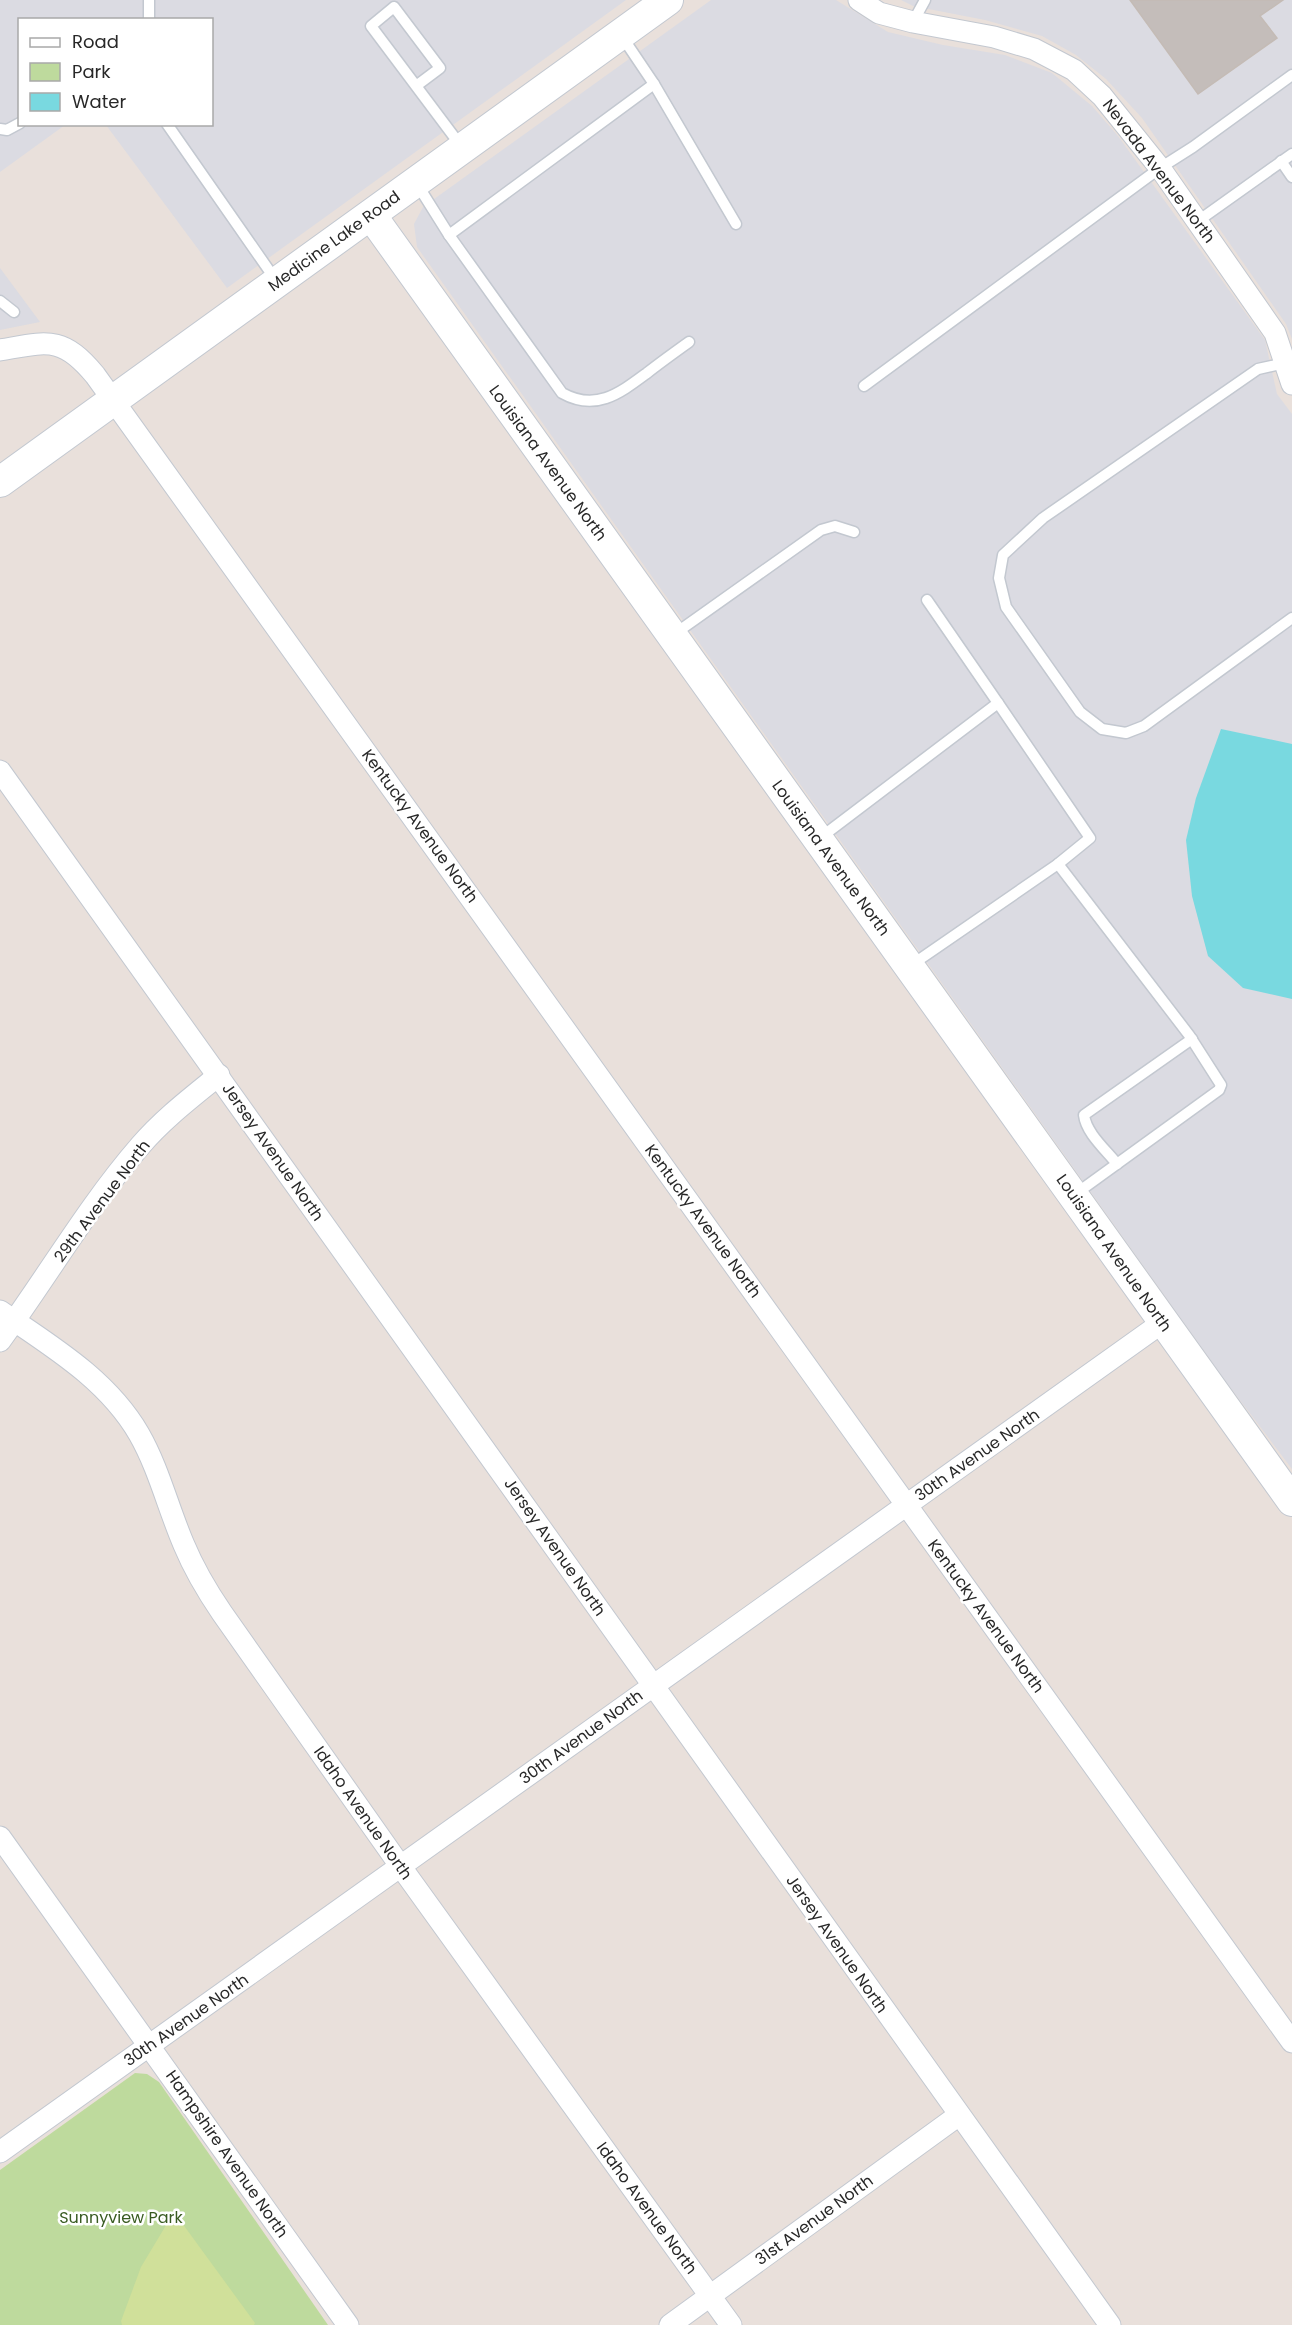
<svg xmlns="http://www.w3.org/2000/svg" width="1292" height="2325" viewBox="0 0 1292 2325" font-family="Poppins,sans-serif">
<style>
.industrial{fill:#dbdbe2}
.green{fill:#beda9d}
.pitch{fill:#d0e09a}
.water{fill:#79d9e0}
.building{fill:#c4bdba;stroke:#c4bbb5;stroke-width:1.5}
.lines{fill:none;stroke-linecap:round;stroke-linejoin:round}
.lane-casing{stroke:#c3c8d0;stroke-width:13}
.street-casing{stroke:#c3c8d0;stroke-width:23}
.secondary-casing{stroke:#c3c8d0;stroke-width:32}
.lane{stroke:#fff;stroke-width:10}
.street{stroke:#fff;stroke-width:21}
.secondary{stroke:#fff;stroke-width:30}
.labels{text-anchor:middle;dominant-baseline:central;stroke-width:5;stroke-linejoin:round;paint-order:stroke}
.street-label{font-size:16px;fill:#282828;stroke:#fff}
.park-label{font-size:16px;fill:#395b21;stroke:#fff}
</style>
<rect width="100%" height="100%" fill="#e9e0db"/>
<!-- industrial -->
<g class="industrial">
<path d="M 0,0 L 626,0 L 227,288 L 106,125 L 212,124 L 212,20 L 20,20 L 20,124 L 65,125 L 0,172 Z"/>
<path d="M 711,0 L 836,0 L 888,32 L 943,45 L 1005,55 L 1052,73 L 1092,106 L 1118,136 L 1265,340 L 1277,394 L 1292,414 L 1292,1469 L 1227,1383 L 417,247 L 414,224 L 423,207 Z"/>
<path d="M 901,0 L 1292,0 L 1292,339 L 1286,324 L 1142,118 L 1106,79 L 1076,55 L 1042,36 L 985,20 L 913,6 Z"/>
<path d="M 0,268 L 40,322 L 0,330 Z"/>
</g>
<!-- green -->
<path class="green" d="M 135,2073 L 147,2074 L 159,2082 L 328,2325 L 0,2325 L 0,2170 Z"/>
<!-- pitch -->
<path class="pitch" d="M 174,2212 L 255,2323 L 254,2325 L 122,2325 L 121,2321 L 141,2267 Z"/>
<!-- water -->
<path class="water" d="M 1221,729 L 1292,744 L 1292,999 L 1243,988 L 1208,956 L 1192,896 L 1186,840 L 1196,798 Z"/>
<!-- building -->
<path class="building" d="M 1130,0 L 1283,0 L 1260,16 L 1277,38 L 1198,94 Z"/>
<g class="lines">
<!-- lane casing -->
<g class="lane-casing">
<g id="lane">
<path d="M 149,0 L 149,20"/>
<path d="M 913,22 L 925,0"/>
<path d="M 621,35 L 654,84 L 736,224"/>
<path d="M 416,86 L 440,68 L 394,7 L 371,26 L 461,146"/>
<path d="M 167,124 L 275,279"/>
<path d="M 0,129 L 7,130 L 20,123"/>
<path d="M 1281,161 L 1292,177"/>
<path d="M 417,184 L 449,235 L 654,84"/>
<path d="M 1198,221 L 1292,154"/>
<path d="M 449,235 L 562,393 C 596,412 620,393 647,373 C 661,362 675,352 689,342"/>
<path d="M 0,301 L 14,312"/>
<path d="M 1289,362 L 1258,369 L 1043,518 L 1003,555 L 999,578 L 1006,607 L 1080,712 L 1102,729 L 1126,733 L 1144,726 L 1292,618"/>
<path d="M 864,386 L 1160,168 L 1193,147 L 1292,75"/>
<path d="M 927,600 L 998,703"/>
<path d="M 673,635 L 821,530 L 835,526 L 854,532"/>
<path d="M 820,838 L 998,703 L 1090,838 L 1058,864 L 910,966"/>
<path d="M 1058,864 L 1189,1035 L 1221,1085 L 1219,1090 L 1074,1195"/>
<path d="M 1117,1164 C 1106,1150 1086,1133 1084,1115 L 1192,1039"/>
</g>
</g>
<!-- street casing -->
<g class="street-casing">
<g id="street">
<path d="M 859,0 L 879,13 L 913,22 L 994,37 L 1034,49 L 1074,70 L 1102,96 L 1160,168 L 1275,333 L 1292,384"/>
<path d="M 0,350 C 47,342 62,335 95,375 L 1292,2042"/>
<path d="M 0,771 L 1110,2325"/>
<path d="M 0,1311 C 51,1346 107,1379 139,1434 C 159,1469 168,1508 184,1545 C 194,1569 207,1591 222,1613 L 401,1867 L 731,2325"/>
<path d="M 0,1341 C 47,1277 88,1206 140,1146 C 163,1119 192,1097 219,1075"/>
<path d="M 0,1837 L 348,2325"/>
<path d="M 0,2152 L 1163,1322"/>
<path d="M 670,2325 L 959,2115"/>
</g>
</g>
<!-- secondary casing -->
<g class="secondary-casing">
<g id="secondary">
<path d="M 371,215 L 1292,1501"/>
<path d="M 0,482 L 668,0"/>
</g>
</g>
<!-- lane -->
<use href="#lane" class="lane"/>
<!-- street -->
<use href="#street" class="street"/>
<!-- secondary -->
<use href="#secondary" class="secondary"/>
</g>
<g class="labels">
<!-- street labels -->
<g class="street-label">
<text transform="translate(1159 171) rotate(53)">Nevada Avenue North</text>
<text transform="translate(334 241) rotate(-36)">Medicine Lake Road</text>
<text transform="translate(548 463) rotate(54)">Louisiana Avenue North</text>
<text transform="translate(420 826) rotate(54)">Kentucky Avenue North</text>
<text transform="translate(831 858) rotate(54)">Louisiana Avenue North</text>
<text transform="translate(273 1152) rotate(55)">Jersey Avenue North</text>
<text transform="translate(102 1201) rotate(-53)">29th Avenue North</text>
<text transform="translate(703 1221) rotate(54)">Kentucky Avenue North</text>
<text transform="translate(1114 1253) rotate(55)">Louisiana Avenue North</text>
<text transform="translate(977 1455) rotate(-35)">30th Avenue North</text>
<text transform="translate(555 1547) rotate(55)">Jersey Avenue North</text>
<text transform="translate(986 1616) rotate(54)">Kentucky Avenue North</text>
<text transform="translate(581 1737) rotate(-36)">30th Avenue North</text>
<text transform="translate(363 1813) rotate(55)">Idaho Avenue North</text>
<text transform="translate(837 1944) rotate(55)">Jersey Avenue North</text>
<text transform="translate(186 2020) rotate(-35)">30th Avenue North</text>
<text transform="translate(227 2154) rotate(55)">Hampshire Avenue North</text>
<text transform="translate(647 2208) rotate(54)">Idaho Avenue North</text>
<text transform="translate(814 2220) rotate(-36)">31st Avenue North</text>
</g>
<!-- park labels -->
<g class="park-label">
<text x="121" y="2217">Sunnyview Park</text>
</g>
</g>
<!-- legend -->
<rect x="18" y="18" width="195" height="108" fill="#ffffff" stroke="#a9a9a9" stroke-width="1.5"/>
<rect x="30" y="38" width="30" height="9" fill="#ffffff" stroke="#a9a9a9" stroke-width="1.5"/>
<text x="72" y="48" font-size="18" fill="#282828">Road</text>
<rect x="30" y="63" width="30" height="18" fill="#beda9d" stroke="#a9a9a9" stroke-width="1.5"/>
<text x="72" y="78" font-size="18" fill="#282828">Park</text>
<rect x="30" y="93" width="30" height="18" fill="#79d9e0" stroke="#a9a9a9" stroke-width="1.5"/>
<text x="72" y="108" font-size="18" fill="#282828">Water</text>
</svg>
